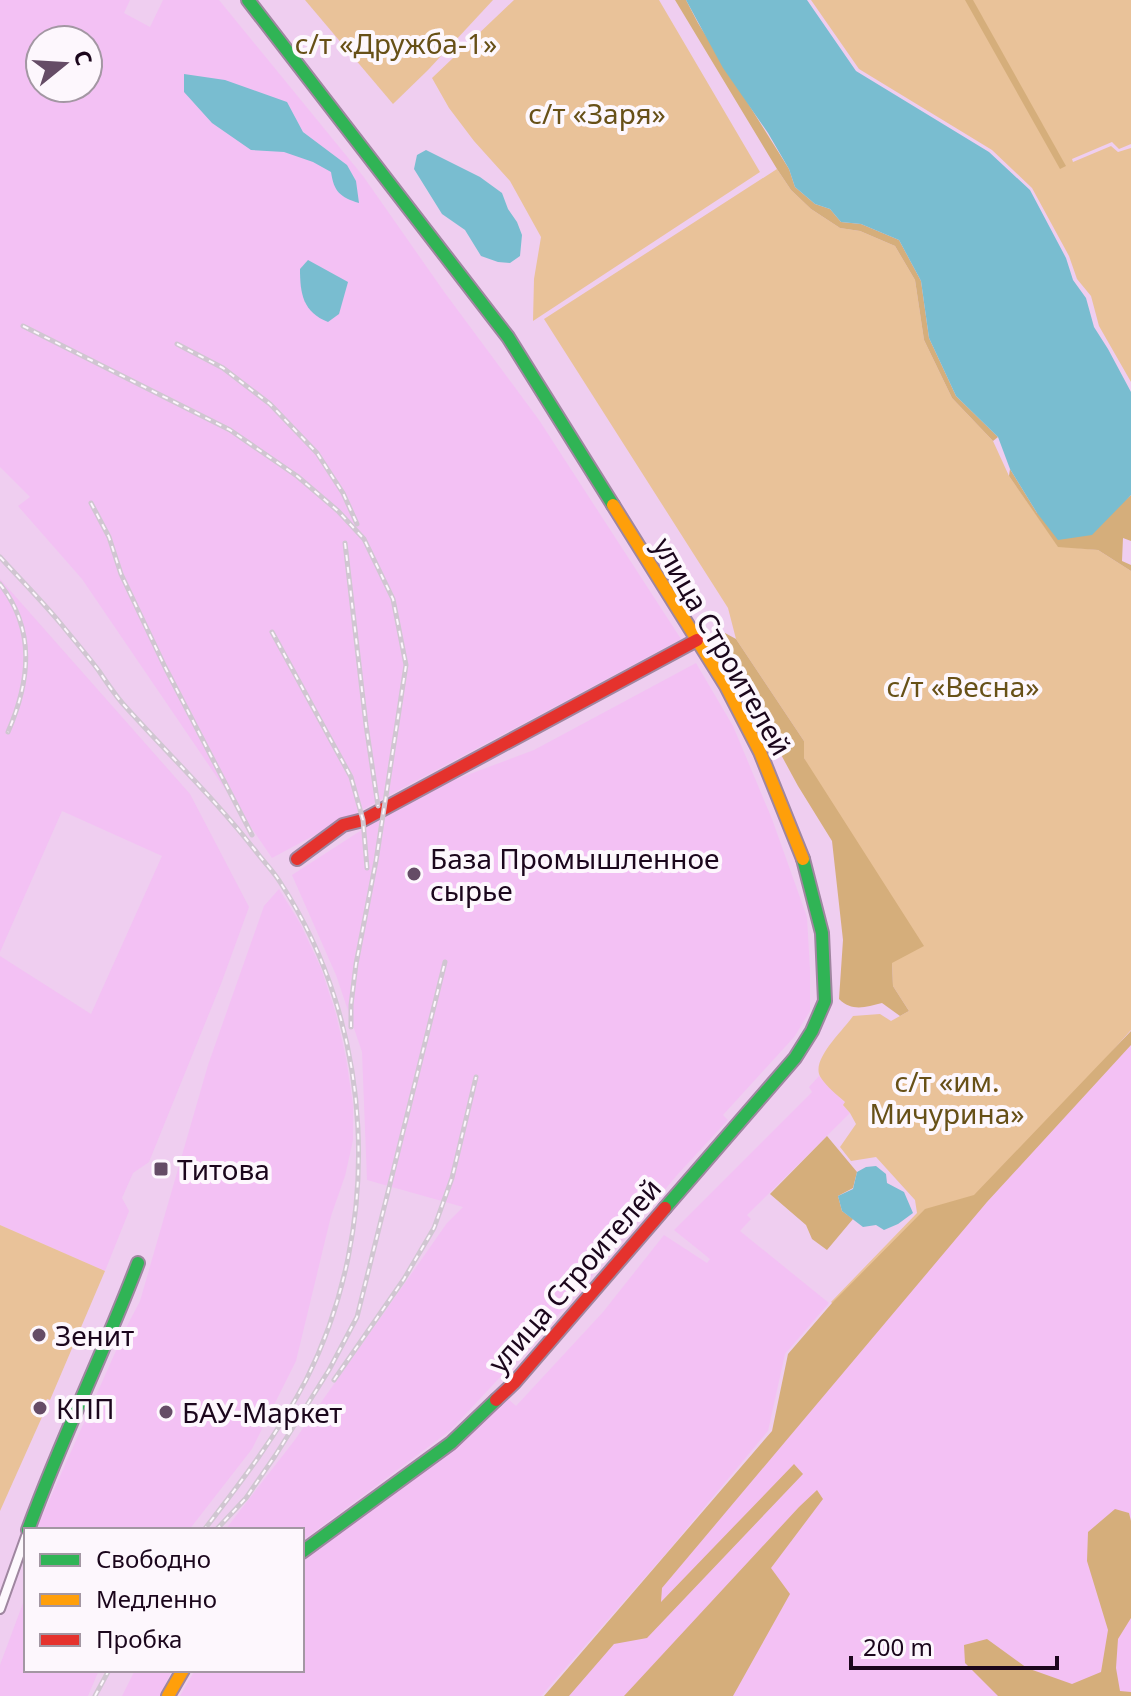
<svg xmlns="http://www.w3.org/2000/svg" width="1131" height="1696" viewBox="0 0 1131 1696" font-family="'Noto Sans',sans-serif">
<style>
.built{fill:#f3c1f4;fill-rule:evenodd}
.green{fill:#e9c299}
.forest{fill:#d5ae7b}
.water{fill:#79bdd0}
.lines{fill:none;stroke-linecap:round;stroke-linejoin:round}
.street-casing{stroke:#9f86a0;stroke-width:12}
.fast-casing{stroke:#9f86a0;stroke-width:16}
.slow-casing{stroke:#9f86a0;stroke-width:16}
.jam-casing{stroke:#9f86a0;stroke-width:16}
.street{stroke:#fdf8fd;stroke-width:8}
.fast{stroke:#30b455;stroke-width:12}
.slow{stroke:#ff9f0a;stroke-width:12}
.jam{stroke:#e5322d;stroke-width:12}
.rail-casing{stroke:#d0c6d1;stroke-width:5}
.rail{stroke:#fdf7fd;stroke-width:2;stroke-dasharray:6;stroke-linecap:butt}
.poi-dot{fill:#654c66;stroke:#fdf7fd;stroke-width:3}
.labels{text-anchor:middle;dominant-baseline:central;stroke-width:8;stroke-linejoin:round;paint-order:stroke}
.park-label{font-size:28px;fill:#675017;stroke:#fdf7fd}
.street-label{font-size:28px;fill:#1b061c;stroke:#fdf7fd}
.poi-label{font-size:28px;fill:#1b061c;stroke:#fdf7fd;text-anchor:start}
</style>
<rect width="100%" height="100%" fill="#efcef0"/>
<!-- built -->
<g class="built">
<path d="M 0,0 L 130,0 L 124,13 L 150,27 L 163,0 L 219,0 L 363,176 L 445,293 L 539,420 L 681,639 L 272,858 L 82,579 L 18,506 L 30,497 L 0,467 ZM 40,40 L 88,40 L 88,88 L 40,88 Z"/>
<path d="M 0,579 L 190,794 L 249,907 L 221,984 L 149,1162 L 133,1173 L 122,1198 L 129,1211 L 105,1271 L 0,1225 L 0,956 L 91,1014 L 162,856 L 62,811 L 0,952 Z"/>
<path d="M 696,663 L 733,726 L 772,819 L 807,917 L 810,970 L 810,1011 L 795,1036 L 723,1115 L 728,1120 L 678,1174 L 569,1303 L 451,1430 L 302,1541 L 302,1530 L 225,1530 L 294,1441 L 447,1223 L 463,1207 L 367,1180 L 362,1052 L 336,975 L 292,875 L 388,813 L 438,786 L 534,750 Z"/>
<path d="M 279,889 L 300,923 L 321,968 L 336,1014 L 346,1058 L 353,1105 L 353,1140 L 345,1176 L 331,1216 L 296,1361 L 252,1449 L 189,1530 L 36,1530 L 127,1326 L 140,1301 L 208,1065 L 264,906 Z"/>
<path d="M 1131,1041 L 1131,1696 L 545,1696 Z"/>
<path d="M 819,1076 L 845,1103 L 843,1105 L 850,1113 L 747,1215 L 751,1219 L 740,1231 L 829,1303 L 785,1354 L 768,1431 L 668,1551 L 541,1696 L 180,1696 L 195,1670 L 302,1670 L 302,1561 L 459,1446 L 508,1399 L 516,1406 L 603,1312 L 664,1235 L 707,1263 L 710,1259 L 674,1230 L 812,1092 L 809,1087 Z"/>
<path d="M 26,1595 L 26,1670 L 99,1670 L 88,1696 L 0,1696 L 0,1665 Z"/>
<path d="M 135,1670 L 172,1670 L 160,1696 L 122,1696 Z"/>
</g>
<!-- green -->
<g class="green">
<path d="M 305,0 L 493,0 L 428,70 L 393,104 Z"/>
<path d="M 514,0 L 659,0 L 760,172 L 533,321 L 534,279 L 541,237 L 510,181 L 474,141 L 449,108 L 432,78 Z"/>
<path d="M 811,0 L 1131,0 L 1131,144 L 1119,149 L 1112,142 L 1072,159 L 1073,162 L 1111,146 L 1118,152 L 1131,148 L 1131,382 L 1099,326 L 1091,296 L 1077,279 L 1069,256 L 1032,188 L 992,150 L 859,69 Z"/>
<path d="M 777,169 L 791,190 L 811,209 L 840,228 L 860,231 L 895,246 L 915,280 L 924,340 L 952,398 L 993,441 L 1009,476 L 1058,546 L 1098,550 L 1131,571 L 1131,1030 L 1005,1171 L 854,1322 L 831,1302 L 917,1213 L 915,1200 L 876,1157 L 851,1161 L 840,1147 L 856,1124 L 850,1113 L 843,1105 L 845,1102 C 837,1095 827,1087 821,1078 C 809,1061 843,1031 853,1016 L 880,1014 L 891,1021 L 909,1011 L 893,986 L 892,963 L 804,758 L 804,741 L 736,639 L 728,608 L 544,319 Z"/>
<path d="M 0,1225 L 105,1271 L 50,1400 L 47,1399 L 40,1413 L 40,1416 L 42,1417 L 0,1511 Z"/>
</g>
<!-- forest -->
<g class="forest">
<path d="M 675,0 L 686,0 L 698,23 L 789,169 L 795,187 L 815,204 L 830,209 L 841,222 L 861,224 L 899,240 L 921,281 L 929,338 L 956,396 L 998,437 L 993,441 L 952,398 L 924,340 L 915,280 L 895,246 L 860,231 L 840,228 L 811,209 L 791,190 L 777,169 Z"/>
<path d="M 965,0 L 973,0 L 1066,166 L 1060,169 Z"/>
<path d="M 1010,469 L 1037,513 L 1114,510 L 1131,495 L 1131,541 L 1123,538 L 1122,561 L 1131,565 L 1131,571 L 1098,550 L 1058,547 L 1009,476 Z"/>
<path d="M 725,633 L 736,639 L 804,741 L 804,758 L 924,946 L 892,963 L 893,986 L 909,1011 L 900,1016 L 882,1003 C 866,1007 852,1012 839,999 L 843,940 L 832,841 L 798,786 L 721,644 Z"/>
<path d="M 1131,1031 L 1131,1045 L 987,1202 L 662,1588 L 661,1602 L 794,1464 L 803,1474 L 647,1638 L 614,1644 L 569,1696 L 544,1696 L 772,1431 L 788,1354 L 832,1303 L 925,1209 L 974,1195 Z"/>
<path d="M 827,1136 L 857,1172 L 853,1188 L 838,1196 L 842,1211 L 853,1219 L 827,1250 L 812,1239 L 806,1225 L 770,1194 Z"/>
<path d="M 817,1490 L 823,1499 L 771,1568 L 790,1594 L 733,1696 L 624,1696 L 799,1507 Z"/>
<path d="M 1115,1509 L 1129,1513 L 1131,1521 L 1131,1618 L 1118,1639 L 1116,1668 L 1120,1691 L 1131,1692 L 1131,1696 L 998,1696 L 965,1663 L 964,1645 L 987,1639 L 1027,1668 L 1072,1684 L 1101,1672 L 1108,1630 L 1087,1561 L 1088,1532 Z"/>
</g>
<!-- water -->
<g class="water">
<path d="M 686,0 L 807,0 L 856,71 L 989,152 L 1030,190 L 1066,258 L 1073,280 L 1086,298 L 1094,327 L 1108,349 L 1131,392 L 1131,495 L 1092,535 L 1058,540 L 1037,513 L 1010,469 L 998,437 L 956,396 L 929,338 L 921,281 L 899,240 L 861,224 L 841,222 L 830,209 L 815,204 L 795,187 L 789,169 L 768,133 L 723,68 Z"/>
<path d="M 184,74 L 225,80 L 287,102 L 303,132 L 347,165 L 356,181 L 359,203 C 340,197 334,192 331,172 L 313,162 L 284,152 L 251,150 L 212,123 L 184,92 Z"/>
<path d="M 426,150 L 480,177 L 502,193 L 508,209 L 517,222 L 522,235 L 520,256 L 510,263 L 498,262 L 481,256 L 465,230 L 442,214 L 414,169 L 417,155 Z"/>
<path d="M 308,260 L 348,282 L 339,314 L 328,322 C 303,312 300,294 300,269 Z"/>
<path d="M 876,1166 L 886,1174 L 887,1183 L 904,1192 L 913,1213 L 898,1224 L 884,1230 L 876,1225 L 863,1227 L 842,1211 L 838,1196 L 853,1189 L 857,1172 L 866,1167 Z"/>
</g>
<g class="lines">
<!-- street casing -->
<g class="street-casing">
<path id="street" d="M 0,1609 L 26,1536"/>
</g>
<!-- fast casing -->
<g class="fast-casing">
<g id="fast">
<path d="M 248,0 L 508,337 L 613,505"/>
<path d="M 665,1208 L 795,1058 L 812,1031 L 825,1001 L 822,933 L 803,859"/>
<path d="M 28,1530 C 61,1439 104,1353 138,1263"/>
<path d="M 302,1552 L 451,1443 L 496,1400"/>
</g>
</g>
<!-- slow casing -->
<g class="slow-casing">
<g id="slow">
<path d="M 613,505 L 726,686 L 760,752 L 803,859"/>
<path d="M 168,1696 L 183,1670"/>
</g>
</g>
<!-- jam casing -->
<g class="jam-casing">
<g id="jam">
<path d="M 297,859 L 343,825 L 363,820 L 697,640"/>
<path d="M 496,1400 L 514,1383 L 665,1208"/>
</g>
</g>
<!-- street -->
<use href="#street" class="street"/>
<!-- fast -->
<use href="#fast" class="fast"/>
<!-- slow -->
<use href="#slow" class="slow"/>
<!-- jam -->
<use href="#jam" class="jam"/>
<!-- rail casing -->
<g class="rail-casing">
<g id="rail">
<path d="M 23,326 L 230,430 L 297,476 L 338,511 L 364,539 L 393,599 L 406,665 L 376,861 L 356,964 L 351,1005 L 351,1027"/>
<path d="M 177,344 L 223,368 L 270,404 L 317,453 L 343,493 L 357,524"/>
<path d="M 91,503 L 109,537 L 121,574 L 165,667 L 252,835"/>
<path d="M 345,543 L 366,725 L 378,806"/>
<path d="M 0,557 C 20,579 42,601 61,624 C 74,640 87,655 99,671 C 107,683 115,695 124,705 C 169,755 217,801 258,854 C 265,863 274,872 280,882 C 375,1027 384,1225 306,1380 C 278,1434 241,1482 204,1530"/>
<path d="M 0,584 C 36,630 30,681 8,732"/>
<path d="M 272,632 L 351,777 L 363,820 L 367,868"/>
<path d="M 334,1380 L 404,1279 L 434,1228 L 452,1178 L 476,1077"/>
<path d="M 216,1530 L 246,1498 L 275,1456 L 329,1370 L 357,1317 L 445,962"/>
<path d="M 95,1696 L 109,1670"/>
</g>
</g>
<!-- rail -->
<use href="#rail" class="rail"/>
</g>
<!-- markers -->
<g class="poi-dot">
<circle cx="414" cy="874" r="8"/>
<rect x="153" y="1161" width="16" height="16" rx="4"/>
<circle cx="39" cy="1335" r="8"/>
<circle cx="40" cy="1408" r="8"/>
<circle cx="166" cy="1412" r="8"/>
</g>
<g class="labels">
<!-- park labels -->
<g class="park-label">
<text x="396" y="43">с/т «Дружба-1»</text>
<text x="597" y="113">с/т «Заря»</text>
<text x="963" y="686">с/т «Весна»</text>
<text x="947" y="1081">с/т «им.<tspan x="947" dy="32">Мичурина»</tspan></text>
</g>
<!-- street labels -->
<g class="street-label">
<text transform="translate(723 646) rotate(60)">улица Строителей</text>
<text transform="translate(574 1275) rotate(-49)">улица Строителей</text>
</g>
<!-- poi labels -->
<g class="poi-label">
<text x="430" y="858">База Промышленное<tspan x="430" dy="32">сырье</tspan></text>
<text x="177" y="1169">Титова</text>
<text x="55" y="1335">Зенит</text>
<text x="56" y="1408">КПП</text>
<text x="182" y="1412">БАУ-Маркет</text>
</g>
</g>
<!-- legend -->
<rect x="24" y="1528" width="280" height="144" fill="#fdf7fd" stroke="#a397a3" stroke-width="2"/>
<rect x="40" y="1554" width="40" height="12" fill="#30b455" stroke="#a397a3" stroke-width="2"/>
<text x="96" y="1568" font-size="24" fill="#1b061c">Свободно</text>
<rect x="40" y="1594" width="40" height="12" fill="#ff9f0a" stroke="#a397a3" stroke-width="2"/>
<text x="96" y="1608" font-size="24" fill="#1b061c">Медленно</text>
<rect x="40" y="1634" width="40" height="12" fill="#e5322d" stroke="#a397a3" stroke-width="2"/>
<text x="96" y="1648" font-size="24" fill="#1b061c">Пробка</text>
<!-- north arrow -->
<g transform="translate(64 64) rotate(72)"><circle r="38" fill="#fdf7fd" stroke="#a397a3" stroke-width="2"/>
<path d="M0-6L14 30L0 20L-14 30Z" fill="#654c66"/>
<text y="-12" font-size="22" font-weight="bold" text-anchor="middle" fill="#1b061c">С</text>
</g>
<!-- scale -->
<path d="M851 1656v12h206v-12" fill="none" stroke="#1b061c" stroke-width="4"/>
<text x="863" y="1656" font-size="24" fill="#1b061c" stroke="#fdf7fd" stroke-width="6" paint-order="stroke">200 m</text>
</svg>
